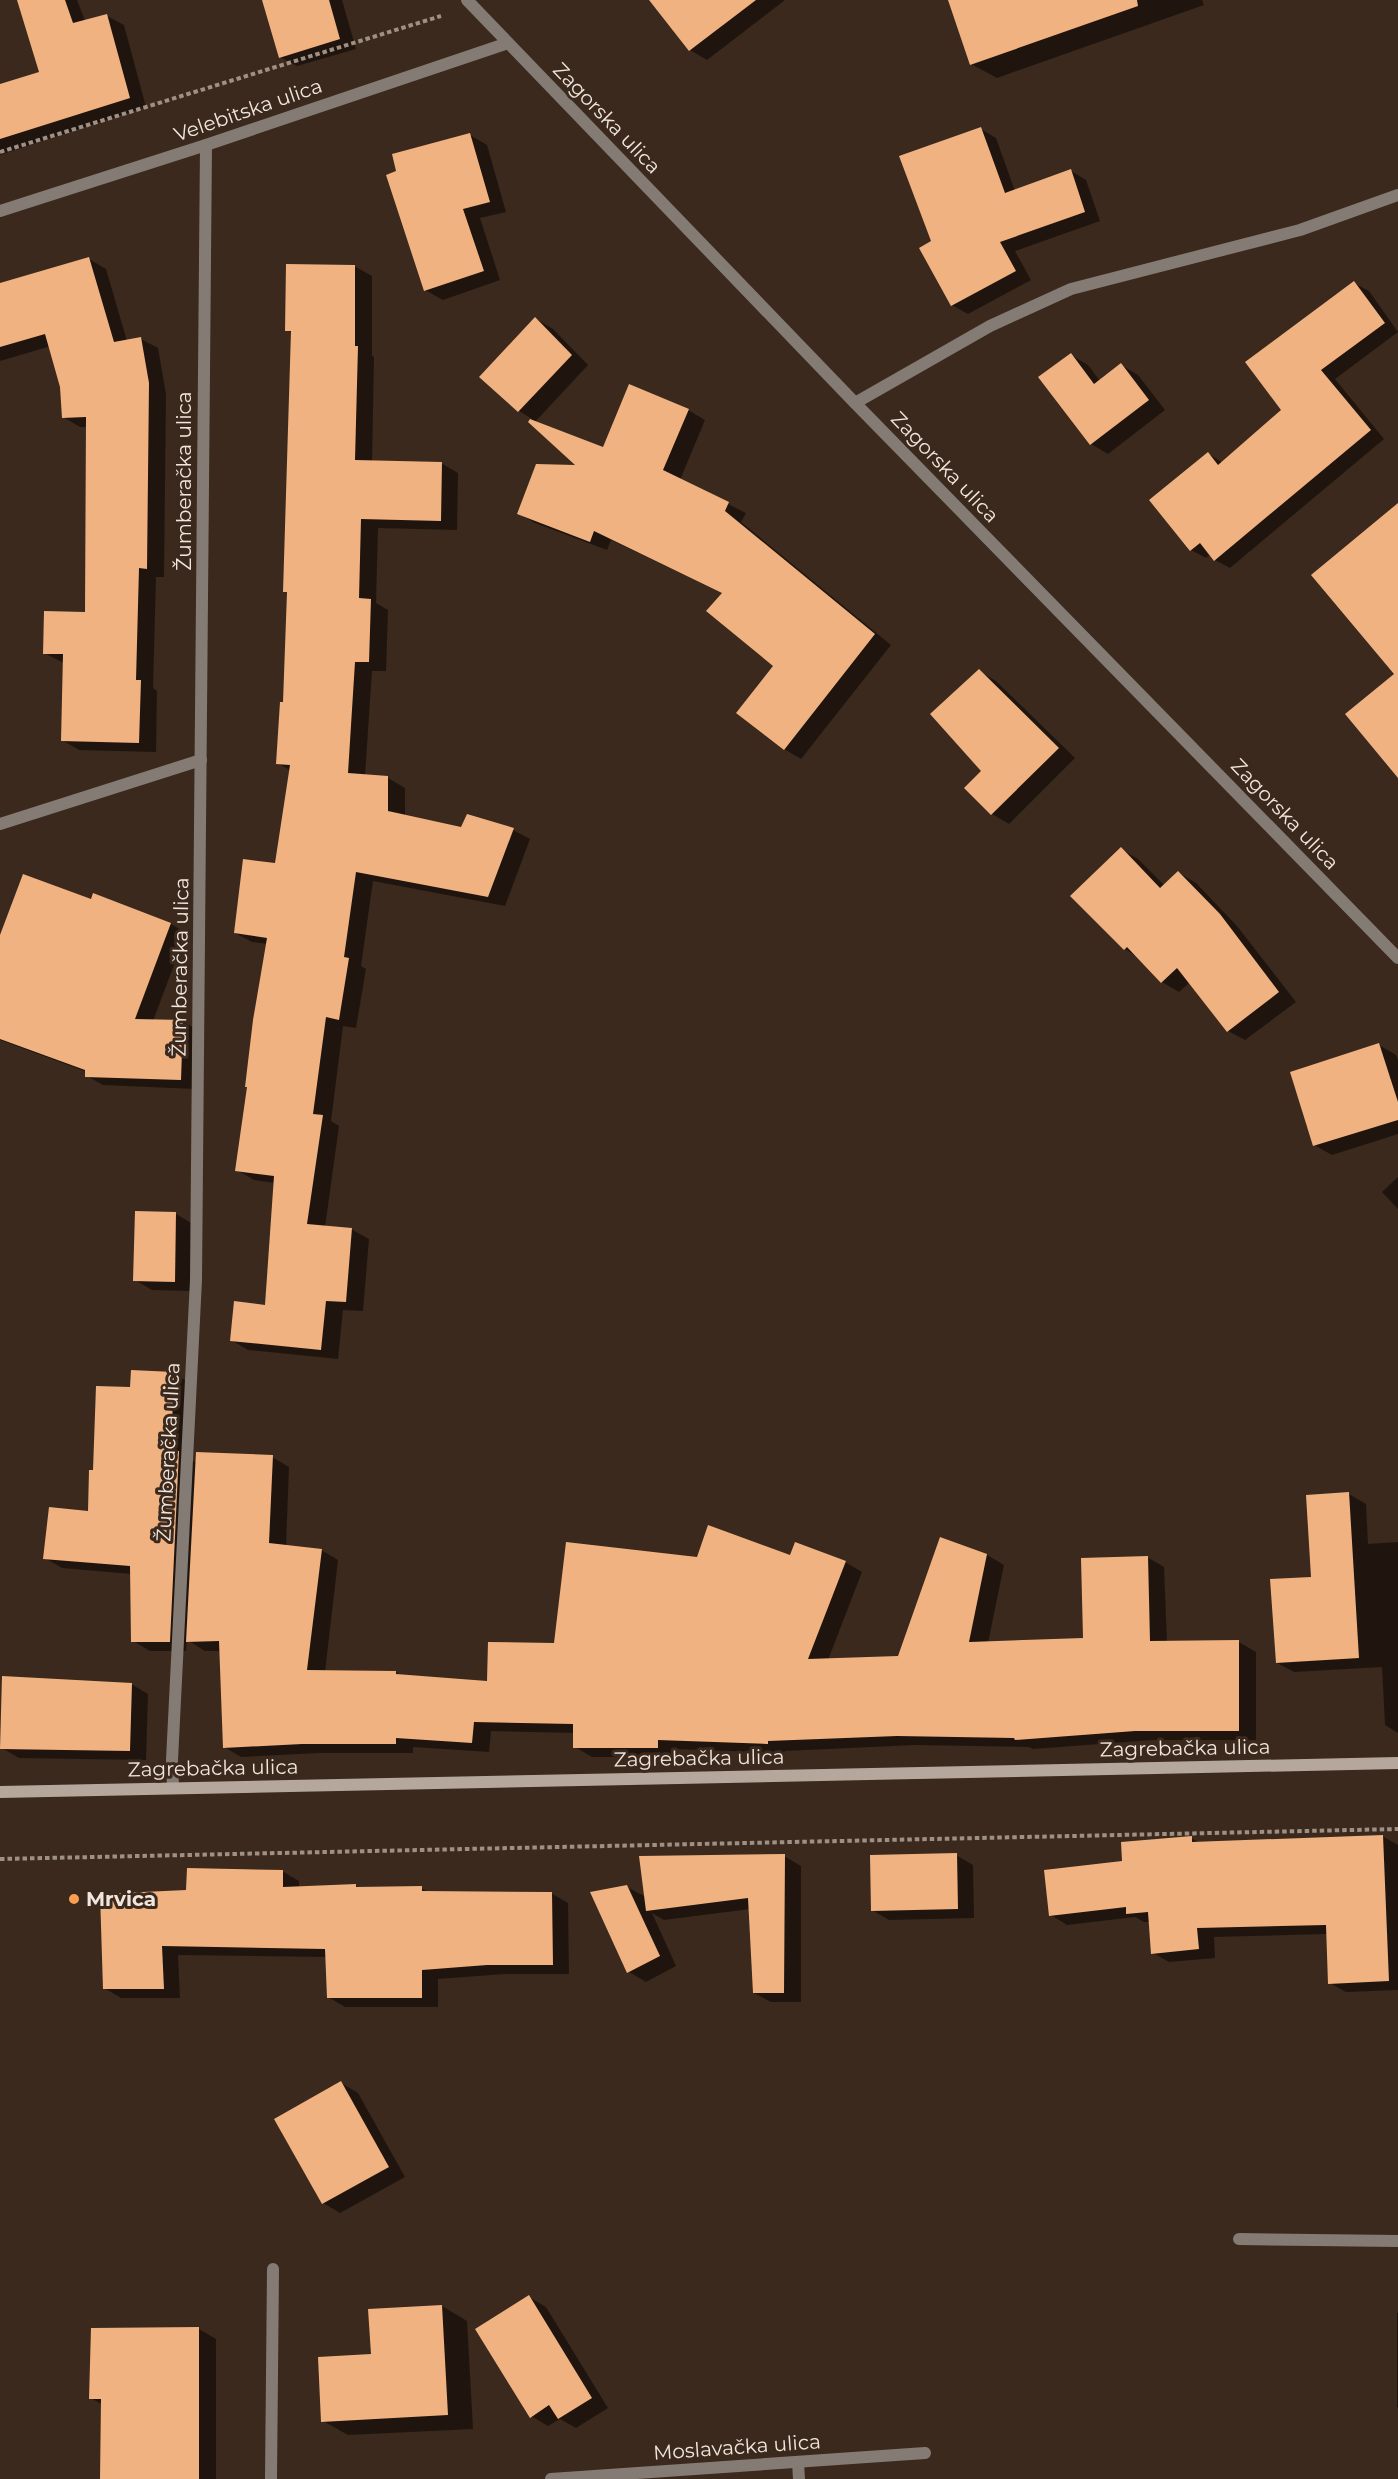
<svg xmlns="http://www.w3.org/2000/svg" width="1398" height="2479" viewBox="0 0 1398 2479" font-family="Montserrat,sans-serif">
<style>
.shadow{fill:#0007}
.building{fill:#f1b281}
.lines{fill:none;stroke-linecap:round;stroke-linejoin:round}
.path{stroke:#9e9085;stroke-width:4;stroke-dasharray:4.5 3;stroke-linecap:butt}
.service{stroke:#847b74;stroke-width:12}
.minor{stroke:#847b74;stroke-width:12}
.secondary{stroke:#b5a79c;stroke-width:12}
.poi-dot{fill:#fb9e50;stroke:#3a291c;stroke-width:2}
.labels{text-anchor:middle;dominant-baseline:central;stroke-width:6;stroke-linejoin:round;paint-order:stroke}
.street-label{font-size:20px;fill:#f1e6dd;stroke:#3a291c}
.poi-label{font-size:20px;font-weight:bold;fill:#f1e6dd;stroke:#3a291c;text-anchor:start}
</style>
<rect width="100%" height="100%" fill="#3a291c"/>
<!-- shadow -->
<g class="shadow">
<path d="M 19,0 L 77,0 L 85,21 L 107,16 L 124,25 L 146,107 L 0,155 L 0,85 L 41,73 Z"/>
<path d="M 264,0 L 342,0 L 356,49 L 297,66 L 280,57 Z"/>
<path d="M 664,0 L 785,0 L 707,60 L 690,50 Z"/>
<path d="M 949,0 L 1202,0 L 1204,5 L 997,78 L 971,64 Z"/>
<path d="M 981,129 L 996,138 L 1015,191 L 1071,171 L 1086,180 L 1100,221 L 1015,251 L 1031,280 L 968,314 L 952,305 Z"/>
<path d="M 470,135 L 487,145 L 506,212 L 480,218 L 500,280 L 443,300 L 425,290 Z"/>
<path d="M 89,259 L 106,269 L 127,341 L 141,339 L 158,348 L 166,394 L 164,577 L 156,577 L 153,688 L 157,691 L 156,752 L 79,750 L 62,740 L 64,663 L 44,653 L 86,614 L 88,427 L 80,427 L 63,417 L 62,387 L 51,346 L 0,361 L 0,284 Z"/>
<path d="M 354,266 L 372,276 L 372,356 L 374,357 L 372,462 L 441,463 L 458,473 L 457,530 L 378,528 L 376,603 L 388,610 L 386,671 L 372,671 L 365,776 L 388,778 L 405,788 L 405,816 L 462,829 L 513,830 L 530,839 L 505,906 L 373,881 L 361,966 L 366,969 L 356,1028 L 343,1026 L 331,1121 L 339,1126 L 325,1227 L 351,1229 L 369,1239 L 363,1311 L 343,1310 L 338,1359 L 248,1350 L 231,1340 L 266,1306 L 275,1183 L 254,1180 L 237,1170 L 268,944 L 252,942 L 235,933 L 276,865 L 291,771 L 278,763 L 284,703 L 288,593 L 284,591 L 292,333 L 287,330 Z"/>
<path d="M 1354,283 L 1369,291 L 1398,332 L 1335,379 L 1384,439 L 1230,568 L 1215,560 L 1211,554 L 1206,558 L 1191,550 L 1209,454 L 1223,463 L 1283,411 Z"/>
<path d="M 536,319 L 553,329 L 588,365 L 534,423 L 604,449 L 688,410 L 705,420 L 680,480 L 746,513 L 741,522 L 891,645 L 801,759 L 784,749 L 775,666 L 723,593 L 611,540 L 607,550 L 535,523 L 518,513 L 579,466 L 530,422 L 532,419 L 519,411 Z"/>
<path d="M 1071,355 L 1088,365 L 1100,381 L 1121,365 L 1138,375 L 1165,410 L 1108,454 L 1091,444 Z"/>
<path d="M 979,671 L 996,681 L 1075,758 L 1009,824 L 992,814 L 983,771 Z"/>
<path d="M 1121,849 L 1138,859 L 1165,886 L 1179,873 L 1196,883 L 1237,926 L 1296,1002 L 1245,1040 L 1228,1031 L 1190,982 L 1179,992 L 1162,982 L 1139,958 L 1125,949 Z"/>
<path d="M 94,895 L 171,924 L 186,933 L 153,1021 L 182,1021 L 198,1030 L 196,1089 L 103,1085 L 87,1076 L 87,1072 L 0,1040 L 0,956 L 91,901 Z"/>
<path d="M 1379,1045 L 1396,1055 L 1398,1060 L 1398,1134 L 1332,1155 L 1314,1145 Z"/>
<path d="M 1398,1177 L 1398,1209 L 1382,1192 Z"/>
<path d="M 176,1214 L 193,1224 L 191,1291 L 152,1290 L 135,1280 Z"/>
<path d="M 173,1373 L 190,1383 L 188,1458 L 197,1463 L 272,1457 L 289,1467 L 286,1546 L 321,1550 L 338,1560 L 325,1672 L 396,1672 L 402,1676 L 489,1683 L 698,1558 L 791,1557 L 845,1562 L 862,1572 L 828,1660 L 899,1657 L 987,1555 L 1004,1565 L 988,1643 L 1085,1639 L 1147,1557 L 1164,1567 L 1167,1643 L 1239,1642 L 1256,1652 L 1256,1740 L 1153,1740 L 1033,1749 L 1029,1747 L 915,1745 L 785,1751 L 784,1753 L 675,1749 L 675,1757 L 592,1757 L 575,1747 L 575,1733 L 491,1731 L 489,1752 L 413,1747 L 413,1753 L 320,1753 L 241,1757 L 224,1747 L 221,1651 L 205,1651 L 187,1640 L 186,1651 L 150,1651 L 133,1641 L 132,1574 L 62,1568 L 45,1558 L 90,1512 L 94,1471 L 132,1389 Z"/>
<path d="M 1349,1494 L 1366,1504 L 1368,1544 L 1398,1542 L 1398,1733 L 1385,1725 L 1382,1667 L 1294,1672 L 1277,1663 Z"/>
<path d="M 131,1684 L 148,1694 L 146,1760 L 19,1758 L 2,1748 Z"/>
<path d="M 1382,1836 L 1398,1845 L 1398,1990 L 1346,1992 L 1330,1983 L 1327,1934 L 1214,1937 L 1215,1958 L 1169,1962 L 1153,1953 L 1150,1922 L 1144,1922 L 1135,1917 L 1067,1925 L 1051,1915 L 1124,1863 L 1191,1838 L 1200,1843 Z"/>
<path d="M 956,1855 L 973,1865 L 974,1918 L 889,1920 L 872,1910 Z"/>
<path d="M 784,1856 L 801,1866 L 801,2002 L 771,2002 L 754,1993 L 750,1909 L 664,1920 L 652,1913 L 676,1966 L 646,1982 L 629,1972 L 627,1887 L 646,1897 Z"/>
<path d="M 282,1871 L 299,1881 L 299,1888 L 356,1886 L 360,1888 L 421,1888 L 430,1893 L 551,1893 L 568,1903 L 569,1974 L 505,1974 L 438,1979 L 438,2007 L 345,2007 L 328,1997 L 327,1957 L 178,1955 L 180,1998 L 121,1998 L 104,1988 L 188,1891 Z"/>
<path d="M 341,2083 L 358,2093 L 405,2177 L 340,2213 L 323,2203 Z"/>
<path d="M 529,2297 L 546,2307 L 608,2408 L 576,2428 L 560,2419 L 548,2426 L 531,2416 Z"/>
<path d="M 442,2306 L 467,2321 L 473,2429 L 348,2435 L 323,2421 Z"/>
<path d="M 1397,2313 L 1398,2313 L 1398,2408 L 1397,2407 Z"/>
<path d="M 199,2329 L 216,2339 L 216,2479 L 101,2479 L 103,2405 L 91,2398 Z"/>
</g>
<!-- building -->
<g class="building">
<path d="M 17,0 L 65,0 L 73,23 L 107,14 L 130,98 L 0,139 L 0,84 L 39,72 Z"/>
<path d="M 262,0 L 329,0 L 340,39 L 279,58 Z"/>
<path d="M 649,0 L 756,0 L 689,51 Z"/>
<path d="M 948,0 L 1137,0 L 1138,6 L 970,65 Z"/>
<path d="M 981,127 L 1005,193 L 1071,169 L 1085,212 L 1000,242 L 1016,271 L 951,306 L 919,248 L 931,241 L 899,156 Z"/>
<path d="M 470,133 L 490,202 L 463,209 L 484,271 L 424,291 L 386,175 L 396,171 L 392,154 Z"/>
<path d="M 89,257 L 114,342 L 141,337 L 149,383 L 147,569 L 139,568 L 136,680 L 141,680 L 139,743 L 61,741 L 63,654 L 43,654 L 44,611 L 85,612 L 86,417 L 62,418 L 60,387 L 45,334 L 0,347 L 0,283 Z"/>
<path d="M 286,264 L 355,265 L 355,346 L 358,346 L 355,460 L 442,462 L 441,521 L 361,519 L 359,598 L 371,599 L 369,662 L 355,662 L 348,773 L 388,776 L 388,811 L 461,827 L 467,814 L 514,828 L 488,897 L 356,872 L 344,957 L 349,958 L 339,1020 L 326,1017 L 313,1114 L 323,1115 L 307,1224 L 352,1228 L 346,1302 L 326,1301 L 321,1350 L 230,1341 L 234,1301 L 265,1305 L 274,1176 L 235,1171 L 247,1087 L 245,1087 L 253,1020 L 267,938 L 234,933 L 243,859 L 275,863 L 290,765 L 276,764 L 280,702 L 283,702 L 287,592 L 283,592 L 291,331 L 285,331 Z"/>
<path d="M 1354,281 L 1385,323 L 1321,370 L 1371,430 L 1214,561 L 1200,543 L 1190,551 L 1149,500 L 1208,452 L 1218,465 L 1281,410 L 1245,362 Z"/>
<path d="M 535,317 L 572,355 L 518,412 L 479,377 Z"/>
<path d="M 1071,353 L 1094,384 L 1121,363 L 1149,400 L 1090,445 L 1038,377 Z"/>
<path d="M 629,384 L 689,409 L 663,470 L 729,502 L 725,511 L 875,634 L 784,750 L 736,713 L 773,666 L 706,611 L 722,593 L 594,531 L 590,542 L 517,514 L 536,464 L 575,465 L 528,422 L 530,419 L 603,447 Z"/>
<path d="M 1398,503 L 1398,778 L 1345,714 L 1394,674 L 1311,575 Z"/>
<path d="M 979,669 L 1059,748 L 991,815 L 964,788 L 981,771 L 930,714 Z"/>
<path d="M 1121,847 L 1160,888 L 1178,871 L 1220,914 L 1279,992 L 1227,1032 L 1177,968 L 1161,983 L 1127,947 L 1124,950 L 1070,896 Z"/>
<path d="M 23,874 L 91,899 L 93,893 L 171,923 L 135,1019 L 183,1020 L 181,1080 L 85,1077 L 85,1070 L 0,1039 L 0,935 Z"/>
<path d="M 1379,1043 L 1398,1102 L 1398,1120 L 1313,1146 L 1290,1072 Z"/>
<path d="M 135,1211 L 176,1212 L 175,1282 L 133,1281 Z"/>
<path d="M 131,1370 L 174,1372 L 171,1451 L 179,1451 L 170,1642 L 131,1642 L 130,1566 L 43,1559 L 49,1507 L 88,1511 L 89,1470 L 93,1470 L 96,1386 L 130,1387 Z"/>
<path d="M 196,1452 L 273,1455 L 269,1543 L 322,1549 L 307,1670 L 396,1671 L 396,1674 L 487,1681 L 488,1642 L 554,1643 L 566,1542 L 697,1557 L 708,1525 L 790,1555 L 795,1542 L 846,1561 L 808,1659 L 898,1656 L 940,1537 L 987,1554 L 969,1642 L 1083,1638 L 1081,1558 L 1148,1556 L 1150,1641 L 1239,1640 L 1239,1731 L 1135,1731 L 1015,1740 L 1014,1738 L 897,1736 L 768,1741 L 768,1744 L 658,1740 L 658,1748 L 573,1748 L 573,1724 L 474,1722 L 472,1743 L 396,1738 L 396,1744 L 302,1744 L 223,1748 L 219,1641 L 186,1642 Z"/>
<path d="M 1349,1492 L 1359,1658 L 1276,1663 L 1270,1579 L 1311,1577 L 1306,1495 Z"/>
<path d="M 2,1676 L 132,1683 L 130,1751 L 0,1749 Z"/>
<path d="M 1383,1835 L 1389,1981 L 1328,1984 L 1326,1925 L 1197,1928 L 1199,1949 L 1151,1954 L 1148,1912 L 1126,1914 L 1126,1907 L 1049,1916 L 1044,1870 L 1122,1861 L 1121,1842 L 1192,1836 L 1192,1842 Z"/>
<path d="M 957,1853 L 958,1909 L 871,1911 L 870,1855 Z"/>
<path d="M 785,1854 L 784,1993 L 753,1993 L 748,1898 L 646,1911 L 639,1856 Z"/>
<path d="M 187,1868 L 283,1870 L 283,1887 L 356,1884 L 356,1887 L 422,1886 L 422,1891 L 552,1892 L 553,1965 L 487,1965 L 422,1970 L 422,1998 L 327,1998 L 325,1949 L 162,1946 L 164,1989 L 103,1989 L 100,1894 L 186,1890 Z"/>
<path d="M 627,1885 L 660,1956 L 627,1973 L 590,1892 Z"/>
<path d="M 341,2081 L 389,2167 L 322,2204 L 274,2119 Z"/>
<path d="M 529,2295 L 592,2398 L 558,2419 L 549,2405 L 530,2418 L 475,2329 Z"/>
<path d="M 442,2305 L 448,2415 L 321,2422 L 318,2357 L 371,2354 L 368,2309 Z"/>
<path d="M 199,2327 L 199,2479 L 100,2479 L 101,2399 L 89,2399 L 91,2328 Z"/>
</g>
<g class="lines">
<!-- path -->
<g class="path">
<path d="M 0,152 L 441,16"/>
<path d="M 0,1859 L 1398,1829"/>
</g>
<!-- service -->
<path class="service" d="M 798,2462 L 799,2479"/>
<!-- minor -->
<g class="minor">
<path d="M 467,0 L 855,403 L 1398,958"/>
<path d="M 0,211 L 206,145 L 508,43"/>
<path d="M 855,403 L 990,326 L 1071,289 L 1300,230 L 1398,195"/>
<path d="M 0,824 L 201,760"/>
<path d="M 173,1788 L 172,1760 L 196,1280 L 206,145"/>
<path d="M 1239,2239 L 1398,2241"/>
<path d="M 271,2479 L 273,2269"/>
<path d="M 551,2479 L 925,2453"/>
</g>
<!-- secondary -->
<path class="secondary" d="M 0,1792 L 1398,1763"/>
</g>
<!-- markers -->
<circle class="poi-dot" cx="74" cy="1899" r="6"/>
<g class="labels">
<!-- street labels -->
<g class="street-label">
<text transform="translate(248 110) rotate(-19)">Velebitska ulica</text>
<text transform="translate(607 118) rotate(46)">Zagorska ulica</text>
<text transform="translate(945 467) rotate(46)">Zagorska ulica</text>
<text transform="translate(184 481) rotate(-90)">Žumberačka ulica</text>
<text transform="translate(1285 814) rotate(46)">Zagorska ulica</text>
<text transform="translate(180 967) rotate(-89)">Žumberačka ulica</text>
<text transform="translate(168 1452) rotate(-87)">Žumberačka ulica</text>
<text transform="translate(1185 1748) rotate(-1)">Zagrebačka ulica</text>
<text transform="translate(699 1758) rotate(-1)">Zagrebačka ulica</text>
<text transform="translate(213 1768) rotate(-1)">Zagrebačka ulica</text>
<text transform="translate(737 2447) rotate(-4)">Moslavačka ulica</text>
</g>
<!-- poi labels -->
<g class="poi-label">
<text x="86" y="1899">Mrvica</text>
</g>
</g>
</svg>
